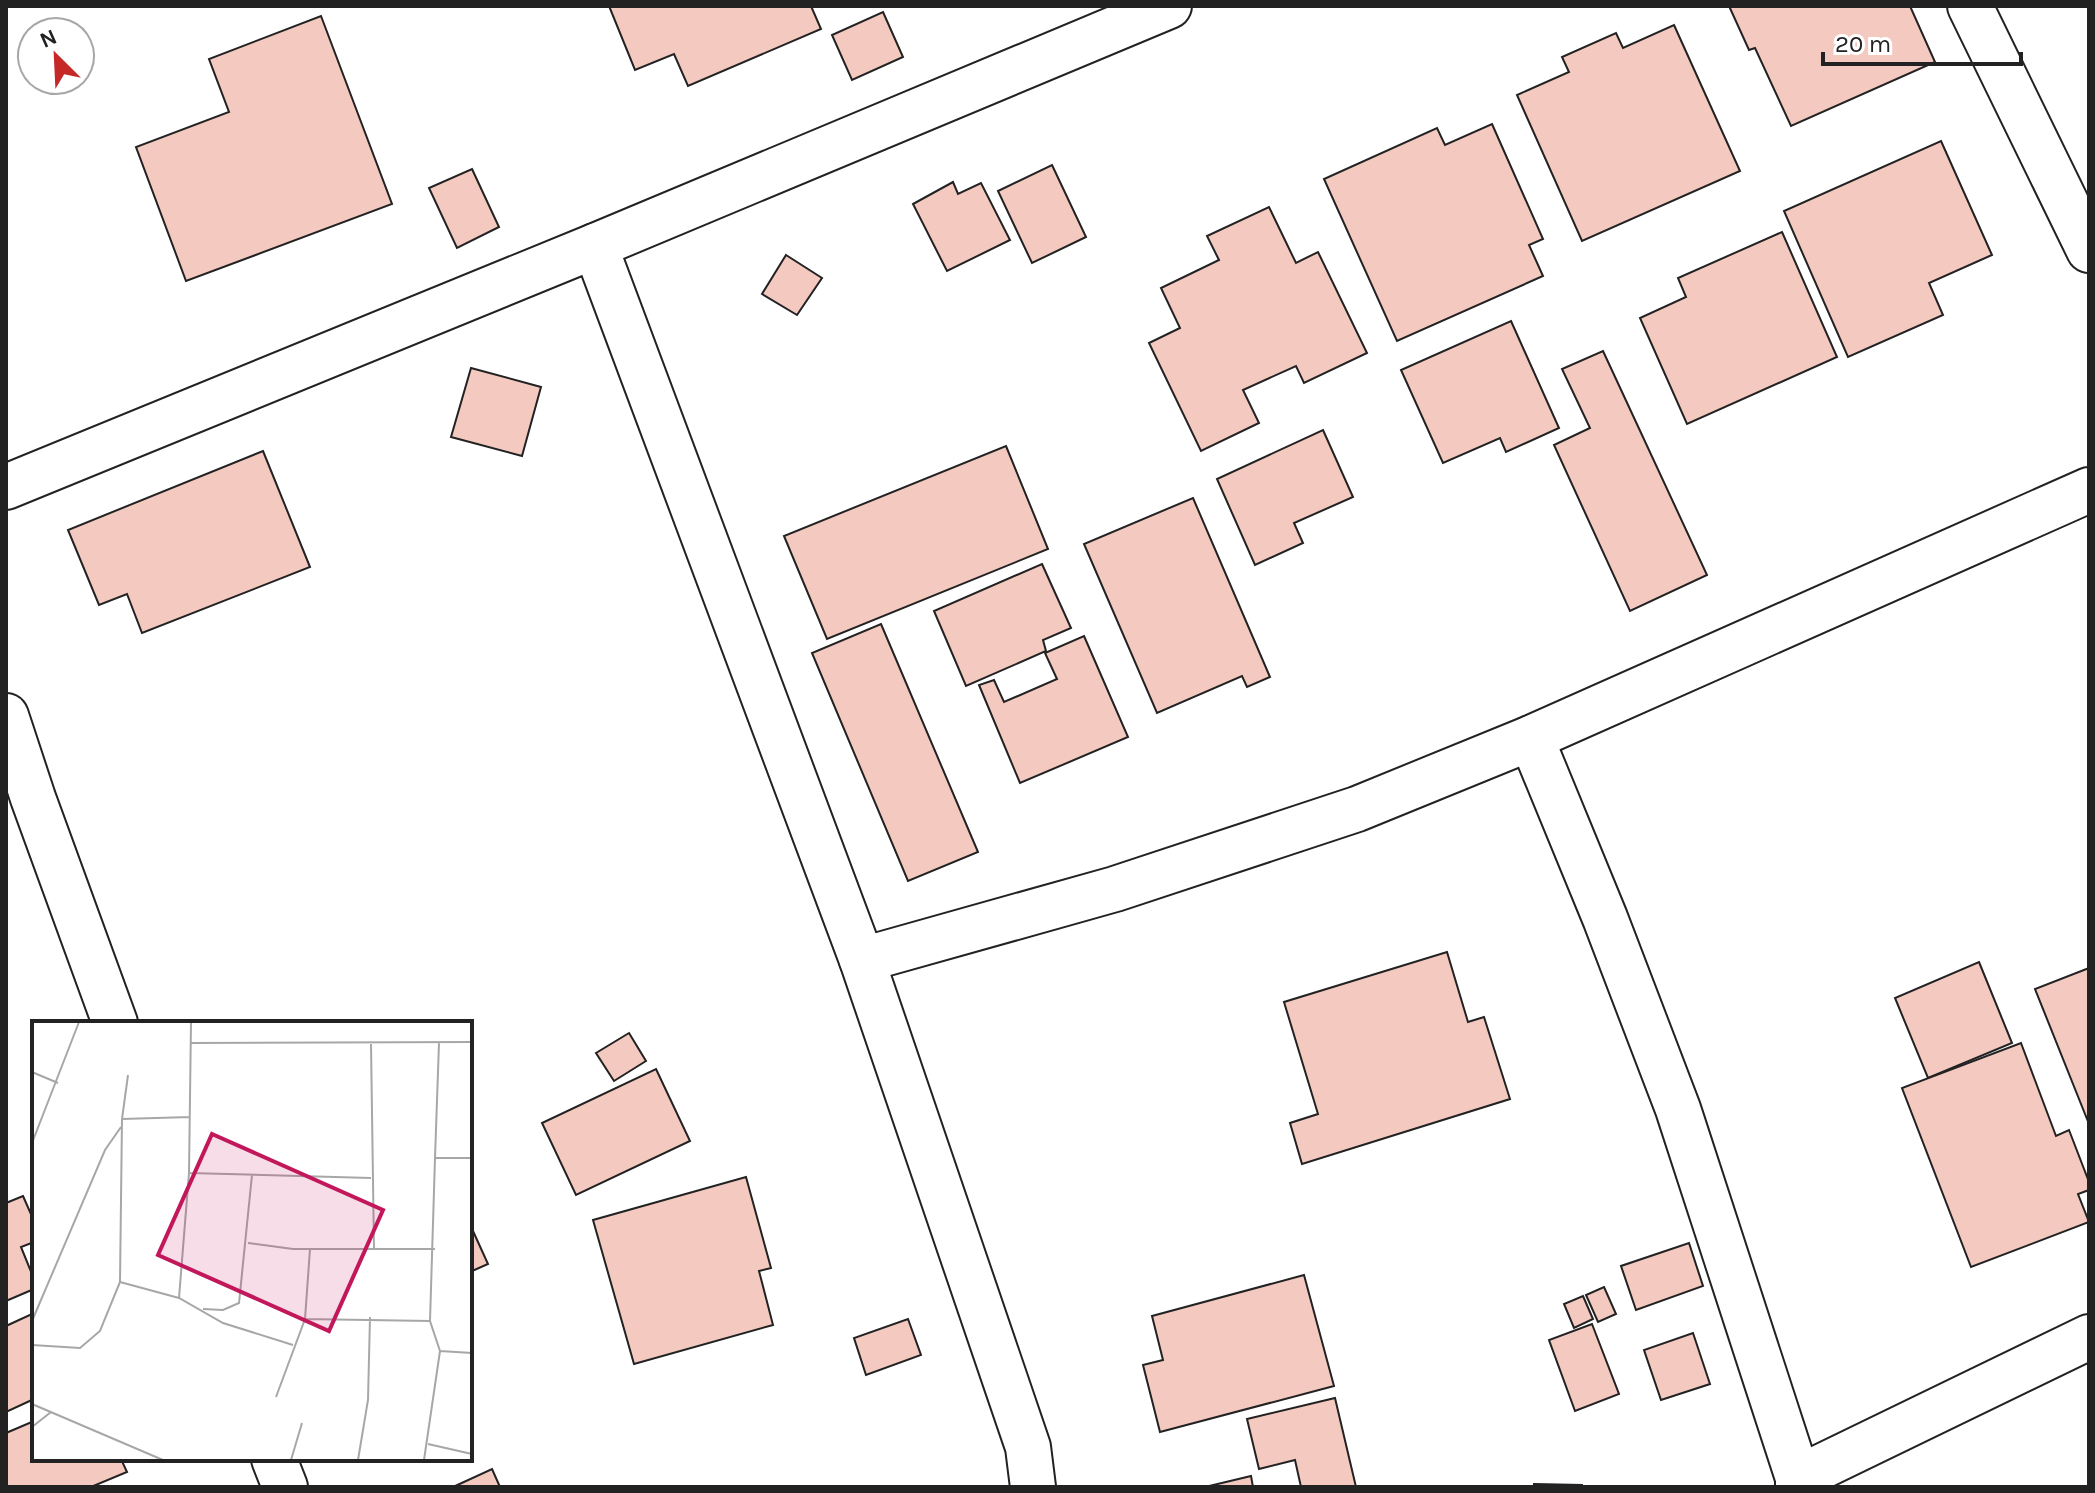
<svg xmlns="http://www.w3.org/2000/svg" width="2095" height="1493" viewBox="0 0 2095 1493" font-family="Karla,sans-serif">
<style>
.building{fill:#f3c9c0;stroke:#222;stroke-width:2}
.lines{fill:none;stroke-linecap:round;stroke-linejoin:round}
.street-casing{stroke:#222;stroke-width:48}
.street{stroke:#fff;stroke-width:44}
.inset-road{fill:none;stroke:#a7a7a7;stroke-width:2}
.view{fill:#c2185b;fill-opacity:0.15;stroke:#c2185b;stroke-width:4}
.inset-edge{fill:none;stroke:#222;stroke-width:4}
</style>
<rect width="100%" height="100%" fill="#fff"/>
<!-- building -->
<g class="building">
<path d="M 609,6 L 811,6 L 821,29 L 688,86 L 674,54 L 635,70 Z"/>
<path d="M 1729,6 L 1910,6 L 1935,62 L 1791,126 L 1755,48 L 1749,50 Z"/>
<path d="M 883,12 L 903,57 L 852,80 L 832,35 Z"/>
<path d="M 321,16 L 392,204 L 186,281 L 136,147 L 229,112 L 209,59 Z"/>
<path d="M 1674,25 L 1740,171 L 1582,241 L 1517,95 L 1569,72 L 1562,57 L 1616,33 L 1623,48 Z"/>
<path d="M 1492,124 L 1543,239 L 1529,245 L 1543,276 L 1397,341 L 1324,179 L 1437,128 L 1445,145 Z"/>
<path d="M 1941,141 L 1992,255 L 1929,283 L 1943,315 L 1848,357 L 1784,211 Z"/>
<path d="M 1052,165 L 1086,237 L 1032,263 L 998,191 Z"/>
<path d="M 472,169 L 499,227 L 457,248 L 429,188 Z"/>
<path d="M 953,182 L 958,194 L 981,183 L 1010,240 L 947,271 L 913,204 Z"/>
<path d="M 1269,207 L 1296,263 L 1318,252 L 1367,353 L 1304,383 L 1296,366 L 1243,390 L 1259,423 L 1201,451 L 1149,343 L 1180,328 L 1161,288 L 1219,260 L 1207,236 Z"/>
<path d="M 1782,232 L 1837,357 L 1687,424 L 1640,318 L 1686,297 L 1678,278 Z"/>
<path d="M 786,255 L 822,278 L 797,315 L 762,294 Z"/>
<path d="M 1511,321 L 1559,428 L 1506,452 L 1500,438 L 1443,463 L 1401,370 Z"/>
<path d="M 1603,351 L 1707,575 L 1630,611 L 1554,445 L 1590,428 L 1562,369 Z"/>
<path d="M 471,368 L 541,387 L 522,456 L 451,437 Z"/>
<path d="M 1323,430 L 1353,497 L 1294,523 L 1303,543 L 1255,565 L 1217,479 Z"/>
<path d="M 1006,446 L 1048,549 L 827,639 L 784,536 Z"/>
<path d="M 263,451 L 310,567 L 142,633 L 127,594 L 99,605 L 68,530 Z"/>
<path d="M 1193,498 L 1270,677 L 1247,687 L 1242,676 L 1157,713 L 1084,544 Z"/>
<path d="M 1042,564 L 1071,628 L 1043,640 L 1046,651 L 966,686 L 934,611 Z"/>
<path d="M 881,624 L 978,852 L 908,881 L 812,653 Z"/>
<path d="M 1084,636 L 1128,737 L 1020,783 L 979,685 L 994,680 L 1004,702 L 1057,679 L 1045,653 Z"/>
<path d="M 1447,952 L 1468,1022 L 1484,1017 L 1510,1099 L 1302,1164 L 1290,1123 L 1318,1114 L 1284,1002 Z"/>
<path d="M 1979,962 L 2012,1043 L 1928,1078 L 1895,998 Z"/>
<path d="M 2089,968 L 2089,1124 L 2035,989 Z"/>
<path d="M 629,1033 L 646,1061 L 614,1081 L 596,1053 Z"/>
<path d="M 2021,1043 L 2056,1136 L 2069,1130 L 2089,1182 L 2089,1190 L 2078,1194 L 2089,1222 L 1971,1267 L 1902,1088 Z"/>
<path d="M 656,1069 L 690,1141 L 576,1195 L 542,1123 Z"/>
<path d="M 746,1177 L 771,1268 L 759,1271 L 773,1325 L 634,1364 L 593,1220 Z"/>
<path d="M 23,1196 L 34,1221 L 34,1242 L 21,1247 L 34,1279 L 34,1289 L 6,1301 L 6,1203 Z"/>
<path d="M 473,1231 L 488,1264 L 470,1272 L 470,1233 Z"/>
<path d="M 1689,1243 L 1703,1286 L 1636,1310 L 1621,1266 Z"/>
<path d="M 1304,1275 L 1334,1386 L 1160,1432 L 1143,1365 L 1163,1360 L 1152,1316 Z"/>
<path d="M 1604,1287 L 1616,1314 L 1598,1322 L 1586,1295 Z"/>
<path d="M 1583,1296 L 1593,1319 L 1574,1328 L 1564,1304 Z"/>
<path d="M 34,1313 L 34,1399 L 6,1412 L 6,1326 Z"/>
<path d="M 908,1319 L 921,1355 L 866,1375 L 854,1338 Z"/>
<path d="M 1592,1324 L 1619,1394 L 1575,1411 L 1549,1340 Z"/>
<path d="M 1693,1333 L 1710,1384 L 1661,1400 L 1644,1350 Z"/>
<path d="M 1335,1398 L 1356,1487 L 1301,1487 L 1295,1460 L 1259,1469 L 1247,1419 Z"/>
<path d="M 34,1421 L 34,1459 L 121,1459 L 127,1472 L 91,1487 L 6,1487 L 6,1433 Z"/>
<path d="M 492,1469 L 500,1487 L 453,1487 Z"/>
<path d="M 1251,1476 L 1253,1487 L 1205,1487 Z"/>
<path d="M 1534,1484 L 1582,1485 L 1582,1487 L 1534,1487 Z"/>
</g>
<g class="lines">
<!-- street casing -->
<g class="street-casing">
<g id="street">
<path d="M 1970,6 L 2089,250"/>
<path d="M 595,246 L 862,960 L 1028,1447 L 1033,1487"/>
<path d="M 6,487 L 595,246 L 1169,6"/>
<path d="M 6,716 L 33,798 L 115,1023"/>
<path d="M 1531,738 L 1605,918 L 1678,1109 L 1798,1478 L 1798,1487"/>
<path d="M 862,960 L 1115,889 L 1357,809 L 1531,738 L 2089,490"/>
<path d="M 274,1459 L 285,1487"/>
<path d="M 1798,1478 L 2089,1337"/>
</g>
</g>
<!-- street -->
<use href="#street" class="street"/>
</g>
<!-- overview -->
<g transform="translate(32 1021)">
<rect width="440" height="440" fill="#fff"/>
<path class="inset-road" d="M 158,22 L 440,21M 339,23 L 342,228M 0,51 L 26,62M 90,98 L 158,96M 0,122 L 47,1M 403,137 L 407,22M 157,152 L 339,157M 216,222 L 261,228 L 403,228M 88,261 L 147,277 L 191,302 L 261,324M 147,277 L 157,152 L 159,1M 171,288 L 191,289 L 207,282 L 220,154M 273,298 L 398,300M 0,300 L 73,129 L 89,106M 0,324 L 48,327 L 68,310 L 88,261 L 90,98 L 96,54M 408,330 L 440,332M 244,376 L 273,298 L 278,228M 0,383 L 131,439M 0,406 L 19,391M 396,423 L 440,433M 259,439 L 270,402M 326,439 L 336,379 L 338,296M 392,439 L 408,330 L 398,300 L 403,137 L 440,137"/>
<path class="view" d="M 180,113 L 351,189 L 297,310 L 126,234 Z"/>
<rect width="440" height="440" class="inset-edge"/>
</g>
<!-- border -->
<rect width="2095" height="1493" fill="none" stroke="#222222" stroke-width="16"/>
<!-- north arrow -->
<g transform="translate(56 56) rotate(336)"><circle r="38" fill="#ffffff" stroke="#a7a7a7" stroke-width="2"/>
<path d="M0-6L14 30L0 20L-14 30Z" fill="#c62828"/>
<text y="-12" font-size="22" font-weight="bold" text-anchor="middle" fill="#222222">N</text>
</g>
<!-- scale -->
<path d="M1823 52v12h198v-12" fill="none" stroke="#222222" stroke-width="4"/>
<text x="1835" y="52" font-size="24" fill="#222222" stroke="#ffffff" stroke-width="6" paint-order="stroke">20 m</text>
</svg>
